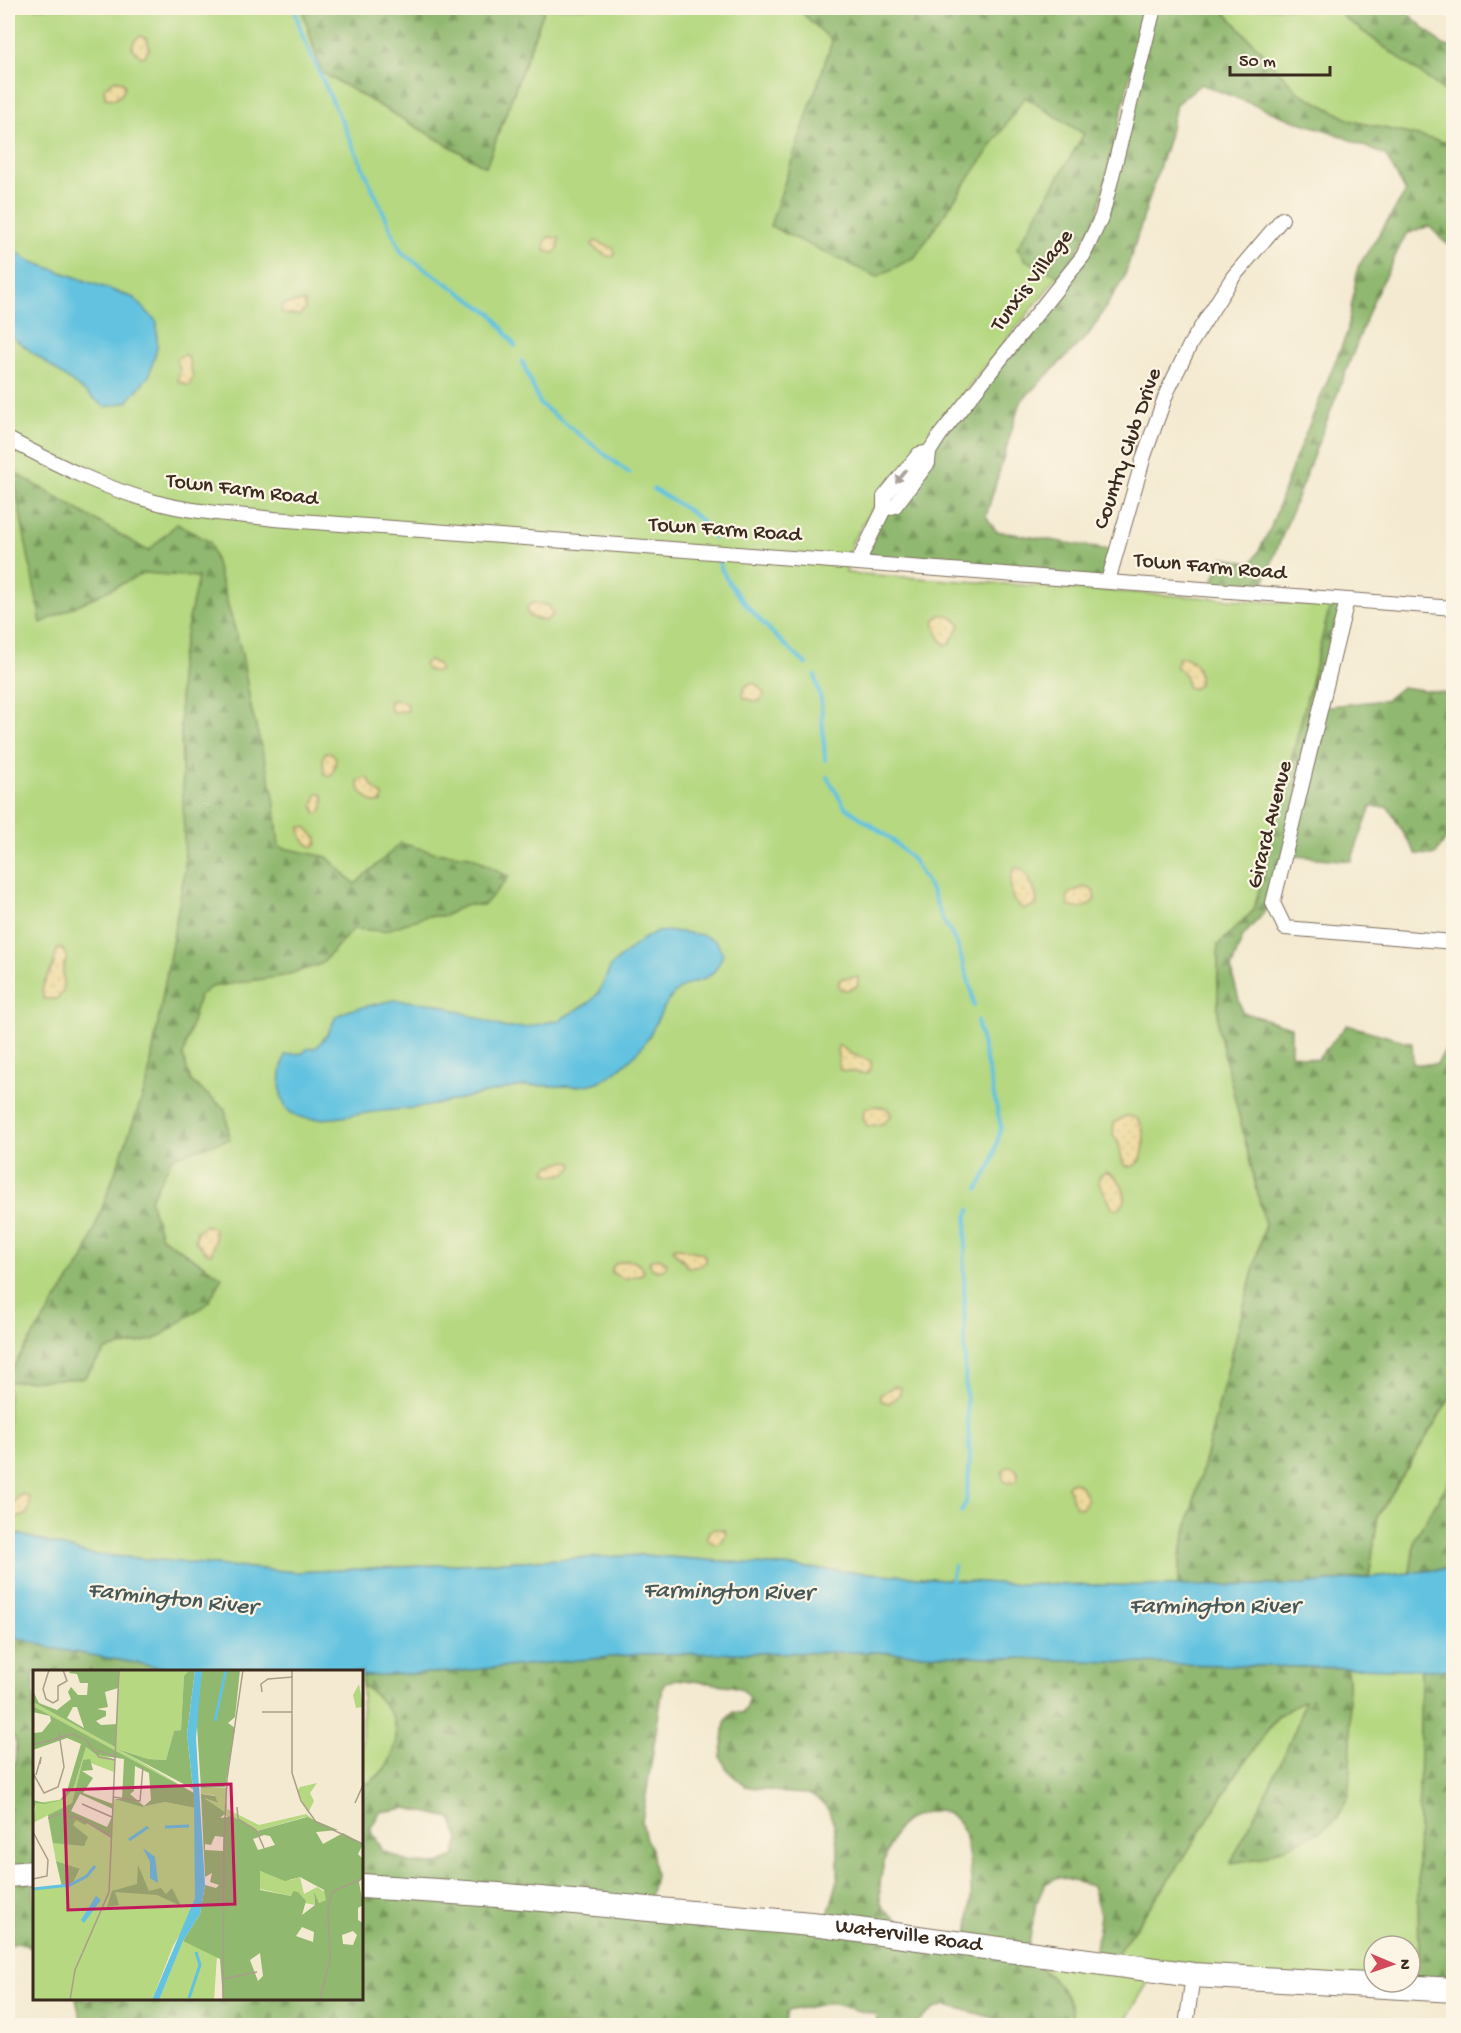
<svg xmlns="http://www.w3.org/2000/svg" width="1461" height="2033" viewBox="0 0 1461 2033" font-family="'Gochi Hand',sans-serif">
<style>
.green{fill:#b5d881;stroke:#788150;stroke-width:1.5}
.forest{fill:url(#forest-firs);stroke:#667146;stroke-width:1.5;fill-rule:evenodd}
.sand{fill:url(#sand-dots);stroke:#94825e;stroke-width:1.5}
.water{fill:#62c2e0;stroke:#4e767f;stroke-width:1.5}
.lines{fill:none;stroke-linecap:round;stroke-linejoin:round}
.stream{stroke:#62c2e0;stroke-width:4}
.street-casing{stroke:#7c6d5d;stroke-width:16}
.highway-casing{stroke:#7c6d5d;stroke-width:26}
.street{stroke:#fff;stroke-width:14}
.highway{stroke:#fff;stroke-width:24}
.oneway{fill:#a79f9a}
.labels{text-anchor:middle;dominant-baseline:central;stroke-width:4.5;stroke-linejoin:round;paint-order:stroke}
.street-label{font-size:22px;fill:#3b2a1e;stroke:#fcf5e5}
.water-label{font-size:24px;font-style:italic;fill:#475858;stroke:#fcf5e5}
.inset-river{fill:none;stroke:#62c2e0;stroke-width:3}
.inset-road{fill:none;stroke:#aa9d89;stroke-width:1.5}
.view{fill:#c2185b;fill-opacity:0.15;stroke:#c2185b;stroke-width:3}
.inset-edge{fill:none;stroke:#3b2a1e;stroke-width:3}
</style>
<defs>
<pattern id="forest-firs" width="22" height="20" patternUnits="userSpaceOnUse" patternTransform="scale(1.5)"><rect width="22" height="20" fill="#90b86f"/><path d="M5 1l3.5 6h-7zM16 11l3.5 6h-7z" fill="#77965b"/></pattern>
<pattern id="sand-dots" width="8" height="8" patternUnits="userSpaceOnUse" patternTransform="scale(1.5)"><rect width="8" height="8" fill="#eeda9e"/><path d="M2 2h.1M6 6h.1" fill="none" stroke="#cdbb88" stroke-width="1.8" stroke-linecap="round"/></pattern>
</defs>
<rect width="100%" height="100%" fill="#fcf5e5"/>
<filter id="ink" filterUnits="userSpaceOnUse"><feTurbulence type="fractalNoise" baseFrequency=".0167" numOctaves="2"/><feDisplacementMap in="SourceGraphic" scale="12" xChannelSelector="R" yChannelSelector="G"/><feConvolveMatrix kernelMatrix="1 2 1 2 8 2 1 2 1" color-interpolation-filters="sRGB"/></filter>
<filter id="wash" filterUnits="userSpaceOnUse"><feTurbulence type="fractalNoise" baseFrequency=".008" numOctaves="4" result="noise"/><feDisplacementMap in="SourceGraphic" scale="24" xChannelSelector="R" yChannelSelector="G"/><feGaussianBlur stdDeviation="1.35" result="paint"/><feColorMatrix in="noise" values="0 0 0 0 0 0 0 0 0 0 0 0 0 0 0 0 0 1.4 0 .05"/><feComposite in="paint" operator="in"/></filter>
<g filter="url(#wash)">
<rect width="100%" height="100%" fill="#f4ead1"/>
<!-- green -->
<g class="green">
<path d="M 8,8 L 302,8 L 321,72 L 486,167 L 545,8 L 1146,8 L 1076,254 L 880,496 L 852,542 L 846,573 L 1330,606 L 1254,910 L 1218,945 L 1218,1028 L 1265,1224 L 1180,1556 L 1178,1586 L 1006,1584 L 644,1555 L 296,1572 L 88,1554 L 8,1531 Z"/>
<path d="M 1221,8 L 1341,8 L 1342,16 L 1453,97 L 1453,144 L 1352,121 L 1298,92 Z"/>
<path d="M 1453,1393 L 1453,1475 L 1415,1538 L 1410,1573 L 1369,1577 L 1378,1516 Z"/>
<path d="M 1347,1668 L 1421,1669 L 1418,1882 L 1419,1957 L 1416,1970 L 1410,1976 L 1410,1946 L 1374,1946 L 1374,1982 L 1155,1970 L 1123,2025 L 1072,2025 L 1073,2022 L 1019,1953 L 1109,1965 L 1179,1865 L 1239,1770 L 1279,1715 L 1305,1699 C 1289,1757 1257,1810 1231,1863 L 1261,1858 L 1321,1831 L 1337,1819 L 1351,1740 Z"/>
<path d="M 362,1685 C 392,1706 409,1734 385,1768 C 381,1774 373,1779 368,1784 L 362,1781 Z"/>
</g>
<!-- forest -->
<g class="forest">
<path d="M 302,8 L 545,8 L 486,167 L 321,72 Z"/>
<path d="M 805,8 L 1146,8 L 1097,216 L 1076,254 L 1058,276 L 1025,260 L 1017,248 L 1084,134 L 1025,97 L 915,257 L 877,277 L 770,226 L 832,41 L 804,15 Z"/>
<path d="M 1154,8 L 1221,8 L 1298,92 L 1352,121 L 1453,144 L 1453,250 L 1429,226 L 1406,234 L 1374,299 L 1260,593 L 1210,589 L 1223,557 L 1252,564 L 1271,527 L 1294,462 L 1347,333 L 1358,267 L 1406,192 L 1385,155 L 1329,131 L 1292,120 L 1201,84 L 1176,104 L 1169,137 L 1124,278 L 1089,334 L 1020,402 L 986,516 L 996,531 L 1116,551 L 1108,581 L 858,562 L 884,509 L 1083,256 L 1102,216 Z"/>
<path d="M 1341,8 L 1402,8 L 1443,45 L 1453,48 L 1453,97 L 1342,16 Z"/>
<path d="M 12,471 L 148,551 L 177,524 L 210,542 L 242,654 L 251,707 L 274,796 L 279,847 L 327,857 L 355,884 L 401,843 L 432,852 L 471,856 L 509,877 L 484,905 L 464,905 L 445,916 L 427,916 L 384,931 L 353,929 L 321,964 L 283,976 L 211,987 L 199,996 L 183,1056 L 191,1081 L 225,1109 L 230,1139 L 173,1157 L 150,1200 L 161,1237 L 222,1277 L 209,1302 L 156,1339 L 106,1350 L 84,1378 L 8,1382 L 8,1374 L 84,1258 L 147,1084 L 185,870 L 179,667 L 198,577 L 144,573 L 41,623 Z"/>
<path d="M 1347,600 L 1321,707 L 1386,700 L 1402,687 L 1453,694 L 1453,828 L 1435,855 L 1416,854 L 1388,807 L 1371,807 L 1351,861 L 1285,855 L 1273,903 L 1243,936 L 1231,969 L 1242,1012 L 1291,1027 L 1291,1054 L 1317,1060 L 1347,1025 L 1412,1043 L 1413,1064 L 1437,1064 L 1453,1035 L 1453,1393 L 1378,1516 L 1369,1577 L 1303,1585 L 1178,1586 L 1180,1556 L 1265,1224 L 1218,1028 L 1218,945 L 1254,910 L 1330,606 Z"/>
<path d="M 1453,1475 L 1453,1568 L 1410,1573 L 1415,1538 Z"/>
<path d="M 8,1635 L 56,1649 L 182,1671 L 34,1672 L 34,1949 L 19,1942 L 8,1946 L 8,1782 L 15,1761 L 16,1742 L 8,1728 Z"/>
<path d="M 873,1652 L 1135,1663 L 1347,1668 L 1351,1740 L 1349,1795 L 1337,1819 L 1321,1831 L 1261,1858 L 1231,1863 L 1280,1764 L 1300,1718 L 1304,1700 L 1278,1715 L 1239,1770 L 1179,1865 L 1109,1965 L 1093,1963 L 1100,1915 L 1092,1886 L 1057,1877 L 1045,1884 L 1036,1904 L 1027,1954 L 1020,1954 C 1044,1969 1077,1993 1072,2025 L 1016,2025 L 1005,2021 L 946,2005 L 934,2009 L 916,2023 L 915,2025 L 877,2025 L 876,2015 L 830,2003 L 787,2011 L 784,2026 L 79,2026 L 81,2021 L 76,1999 L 362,1998 L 362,1781 L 368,1784 C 374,1779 381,1774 385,1768 C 409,1734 392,1706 362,1685 L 362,1676 L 450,1672 L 642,1654 ZM 677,1679 L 732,1686 L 742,1689 L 749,1698 L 747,1707 L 743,1713 L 733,1712 L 725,1722 L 721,1758 L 728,1771 L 745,1786 L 786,1793 L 809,1794 L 826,1805 L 834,1824 L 838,1851 L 838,1880 L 825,1926 L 647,1909 L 655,1876 L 651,1849 L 646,1840 L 642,1821 L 663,1687 L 665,1683 ZM 407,1808 L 451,1818 L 459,1839 L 454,1857 L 438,1864 L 411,1863 L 383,1851 L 370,1829 L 380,1812 ZM 939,1810 C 948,1814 955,1817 961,1825 C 964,1830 965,1837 966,1843 C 974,1877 972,1911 967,1945 L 907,1937 L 902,1921 C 894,1917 884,1912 881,1903 C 876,1885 887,1845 897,1830 C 906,1816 923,1812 939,1810 Z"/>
<path d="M 1453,1668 L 1453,1990 L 1410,1976 L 1416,1970 L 1419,1957 L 1418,1882 L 1421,1669 Z"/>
</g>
<!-- sand -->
<g class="sand">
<path d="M 140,36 L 147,39 L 149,49 L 145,56 L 141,57 L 132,48 L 134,41 Z"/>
<path d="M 115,80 L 123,82 L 125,86 L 122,94 L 115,99 L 105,98 L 104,88 Z"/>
<path d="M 548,237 L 559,238 L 558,249 L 553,253 L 545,251 L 545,242 Z"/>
<path d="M 595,241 L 613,248 L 615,253 L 614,256 L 609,257 L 594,248 L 592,244 Z"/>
<path d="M 301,302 L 305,302 L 305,310 L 299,315 L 283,314 L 281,309 L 282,305 Z"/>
<path d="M 184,355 L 188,356 L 193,377 L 189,386 L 178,381 L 180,368 L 176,361 L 177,358 Z"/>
<path d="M 534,603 L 549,606 L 553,615 L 545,621 L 530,617 L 527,611 L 527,606 Z"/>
<path d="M 940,615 C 948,614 956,618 960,625 L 950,643 L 946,645 C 938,639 936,631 934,621 Z"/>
<path d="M 1184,657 C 1197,661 1200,670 1199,684 L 1193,689 L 1187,687 L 1186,676 L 1176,666 L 1179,658 Z"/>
<path d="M 429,660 L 438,664 L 440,670 L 436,672 L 427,670 L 424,664 Z"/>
<path d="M 751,683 C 758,684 762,689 764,695 L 760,702 L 744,698 L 743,695 L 745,686 Z"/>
<path d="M 395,700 L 406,702 L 408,711 L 393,712 C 389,708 388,707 390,701 Z"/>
<path d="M 326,752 L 332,753 L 336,758 L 334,770 L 330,776 L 324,774 L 323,757 Z"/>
<path d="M 365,778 L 369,779 C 371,786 377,793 383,795 L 382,802 L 375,803 C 367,799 358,792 358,781 Z"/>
<path d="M 318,793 L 323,795 L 324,802 L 321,812 L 316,814 L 313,805 Z"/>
<path d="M 301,827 L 306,827 L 317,839 L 317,844 L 314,847 C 307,845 300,837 300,829 Z"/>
<path d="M 1015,868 L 1020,868 C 1028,876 1040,895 1036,906 L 1023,909 L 1013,900 C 1011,889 1008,878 1015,868 Z"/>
<path d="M 1084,887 L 1093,890 L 1095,899 C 1088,908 1078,910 1068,906 C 1064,893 1074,891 1084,887 Z"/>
<path d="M 58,949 L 62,949 L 67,957 L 63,969 L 63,992 L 57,999 L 44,999 C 38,986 50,975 54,963 C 55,957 54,954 58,949 Z"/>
<path d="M 858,977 L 858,985 C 853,990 845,991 839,988 L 839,981 L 843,978 Z"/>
<path d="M 839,1045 L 851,1054 L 871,1061 C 872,1067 871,1070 867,1074 L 840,1070 L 837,1050 Z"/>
<path d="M 876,1106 L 887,1108 L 891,1115 L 884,1123 L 868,1127 L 863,1119 L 864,1109 Z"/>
<path d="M 1125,1116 C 1130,1116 1136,1116 1139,1121 C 1148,1133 1146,1175 1124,1165 C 1119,1155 1122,1142 1113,1136 L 1114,1123 Z"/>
<path d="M 567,1161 L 572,1162 L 573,1167 C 566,1175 553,1179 545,1171 L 550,1166 Z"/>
<path d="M 1105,1172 C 1118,1175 1125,1188 1125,1201 L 1119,1209 L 1113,1209 L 1099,1182 L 1099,1177 Z"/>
<path d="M 206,1225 L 213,1228 C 217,1237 214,1245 211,1254 L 207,1253 L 195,1241 L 197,1231 Z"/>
<path d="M 675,1247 L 702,1253 L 706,1258 L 706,1262 C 700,1267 694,1269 686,1266 C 684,1258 675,1256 673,1249 Z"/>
<path d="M 659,1258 L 666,1262 L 667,1265 L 663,1270 L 657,1271 L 651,1268 L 649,1262 L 652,1259 Z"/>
<path d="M 628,1260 C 635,1261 640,1264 644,1271 L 642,1274 L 625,1279 L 612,1273 L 612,1268 L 617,1263 Z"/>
<path d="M 894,1386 L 900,1387 L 900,1394 L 889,1403 L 881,1401 L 880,1395 Z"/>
<circle cx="1010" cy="1475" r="8"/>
<path d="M 1075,1482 C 1084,1488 1091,1499 1082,1508 L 1076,1507 L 1067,1487 L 1070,1483 Z"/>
<path d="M 21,1494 L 29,1497 C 31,1505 30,1508 26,1515 L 8,1520 L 8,1506 L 11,1505 Z"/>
<path d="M 715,1529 L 725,1530 L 726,1535 L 721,1543 L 716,1545 L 706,1539 L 709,1531 Z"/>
</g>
<!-- water -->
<g class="water">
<path d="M 8,246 L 30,261 L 134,298 L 157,322 L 157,348 L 149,376 L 127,402 L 105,407 L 8,334 Z"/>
<path d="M 673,931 L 702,935 L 716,941 L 723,954 C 711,991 691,974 673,995 C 662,1007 656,1024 648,1038 C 639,1053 614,1076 598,1082 C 575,1090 549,1084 525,1086 C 492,1090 460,1100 428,1106 C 405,1110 382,1110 360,1114 C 344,1117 307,1123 293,1114 C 275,1103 280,1072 285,1055 L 303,1053 L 307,1049 L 317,1047 L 328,1033 L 336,1016 L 350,1010 L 394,1000 L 438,1004 L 506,1028 L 526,1027 L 559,1020 L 590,1002 L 599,992 L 611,966 L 640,941 L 655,932 Z"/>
<path d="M 8,1531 L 88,1554 L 296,1572 L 644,1555 L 1006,1584 L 1178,1586 L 1303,1585 L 1453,1568 L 1453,1668 L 1440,1670 L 1135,1663 L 873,1652 L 642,1654 L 450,1672 L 362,1676 L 362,1672 L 182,1671 L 56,1649 L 8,1635 Z"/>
</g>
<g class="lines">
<!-- stream -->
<g class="stream">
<path d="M 294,8 L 303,37 L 402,253 L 492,314 L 515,346"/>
<path d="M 522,361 L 540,404 L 629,473"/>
<path d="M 653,489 C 671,500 707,518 714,538"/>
<path d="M 719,562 C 726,591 784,645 807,665"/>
<path d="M 815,676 L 821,700 L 825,760"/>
<path d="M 827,777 L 845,807 L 890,838 L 913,860 L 932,892 L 942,918 L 957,944 L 971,989 L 974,1006"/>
<path d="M 977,1021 L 1001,1127 L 992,1163 L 978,1189"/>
<path d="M 961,1512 L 966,1502 L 970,1459 L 965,1377 L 964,1270 L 967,1218 L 970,1210"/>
<path d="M 951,1582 L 954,1565"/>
</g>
</g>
</g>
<g filter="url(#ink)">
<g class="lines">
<!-- street casing -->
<g class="street-casing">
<g id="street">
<path d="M 8,439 C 58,465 100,487 155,502 C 193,513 235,514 274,519 L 1454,608"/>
<path d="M 884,509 L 895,506 L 928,463 L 929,452 L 940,435 L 1083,256 L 1102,216 L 1154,8"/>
<path d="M 858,562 L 884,509 L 884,497 L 919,454 L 929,452"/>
<path d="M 1108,581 L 1144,456 L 1167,392 L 1191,343 L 1233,277 L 1282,219"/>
<path d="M 1347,600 L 1273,903 L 1285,928 L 1454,942"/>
<path d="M 1186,2026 L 1193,1975"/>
</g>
</g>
<!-- highway casing -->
<g class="highway-casing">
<g id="highway">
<path d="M 8,1875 L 34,1873"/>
<path id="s1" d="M 362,1886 L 498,1895 L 821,1925 L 1193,1975 L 1454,1990"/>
</g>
</g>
<!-- street -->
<use href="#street" class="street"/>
<!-- highway -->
<use href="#highway" class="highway"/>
</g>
<!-- one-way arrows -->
<defs><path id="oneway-solid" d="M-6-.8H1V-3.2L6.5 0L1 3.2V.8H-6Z" transform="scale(1.5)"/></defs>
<use class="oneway" href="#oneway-solid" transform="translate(901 476) rotate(129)"/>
</g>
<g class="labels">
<!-- street labels -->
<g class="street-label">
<text transform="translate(1033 281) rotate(-53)">Tunxis Village</text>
<text transform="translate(1129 449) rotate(-71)">Country Club Drive</text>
<text transform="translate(242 491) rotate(7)">Town Farm Road</text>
<text transform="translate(725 531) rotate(4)">Town Farm Road</text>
<text transform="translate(1210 568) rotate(5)">Town Farm Road</text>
<text transform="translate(1271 825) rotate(-76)">Girard Avenue</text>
<text stroke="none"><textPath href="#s1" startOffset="549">Waterville Road</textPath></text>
</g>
<!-- water labels -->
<g class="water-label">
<text transform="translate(728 1593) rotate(1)">Farmington River</text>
<text transform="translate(172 1600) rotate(6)">Farmington River</text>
<text x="1214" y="1607">Farmington River</text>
</g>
</g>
<!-- overview -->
<g transform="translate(33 1670)">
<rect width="330" height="330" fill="#f4ead1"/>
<path d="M 162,0 L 151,7 L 148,60 L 141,61 L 133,90 L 115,89 L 86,79 L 161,123 L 0,36 L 0,32 L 82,77 L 86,1 ZM 326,14 L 330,37 L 323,38 L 320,25 ZM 53,76 L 82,90 L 81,102 L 50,90 L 39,133 L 0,153 L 3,133 L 32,129 L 41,117 ZM 284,113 L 277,123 L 281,131 L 275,143 L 264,121 L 267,117 ZM 168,118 L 193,118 L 194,139 L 226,155 L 273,144 L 285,153 L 272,147 L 224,161 L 195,147 L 171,128 L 184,133 L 181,125 L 168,124 ZM 81,129 L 109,137 L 132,132 L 162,138 L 162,228 L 154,253 L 140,276 L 119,330 L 0,330 L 0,219 L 40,213 L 47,200 L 23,191 L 15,148 L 49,149 L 77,168 ZM 226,201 L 258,210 L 267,207 L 271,224 L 284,217 L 295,224 L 293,230 L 286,233 L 281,224 L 282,235 L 272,233 L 260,221 L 258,226 L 227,219 ZM 150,271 L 184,286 L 181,330 L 126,330 Z" fill="#b5d881"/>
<path d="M 39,0 L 87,0 L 85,18 L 72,22 L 75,37 L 64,39 L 73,41 L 73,46 L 63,51 L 68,55 L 84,54 L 82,77 L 0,32 L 1,23 L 6,33 L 24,40 L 38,29 L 35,22 L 38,17 L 45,25 L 54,25 L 55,13 L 47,13 L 44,4 L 36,3 ZM 40,37 L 44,37 L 51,58 L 34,48 ZM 157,0 L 162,0 L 154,64 L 160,119 L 85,79 L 115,89 L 133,90 L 141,61 L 148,60 L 151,6 ZM 169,0 L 207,0 L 202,47 L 195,53 L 202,58 L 192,117 L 168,118 L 163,41 ZM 0,36 L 161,123 L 162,138 L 132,132 L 109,137 L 81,129 L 89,129 L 91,89 L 64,85 L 53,77 L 41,117 L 32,129 L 12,134 L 3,133 L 0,143 L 0,130 L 12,133 L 27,130 L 34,121 L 48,74 L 34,68 L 0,80 L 1,63 L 9,62 L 18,51 L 17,46 L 0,42 ZM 102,96 L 116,103 L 118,130 L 111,136 L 97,124 L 101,121 ZM 57,89 L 60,100 L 49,101 L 60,108 L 50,123 L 80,134 L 80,139 L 47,124 L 38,141 L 74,157 L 79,147 L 79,168 L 55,152 L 52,155 L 43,150 L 40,155 L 55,167 L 51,176 L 20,173 L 15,145 L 39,133 L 50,90 ZM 168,124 L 182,126 L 185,133 L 171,128 L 193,143 L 187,148 L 199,146 L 224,161 L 274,147 L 305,160 L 283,162 L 290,174 L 310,163 L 330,174 L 325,184 L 330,189 L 330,208 L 326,212 L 330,235 L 325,238 L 325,250 L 330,253 L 330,330 L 190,330 L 187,289 L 150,271 L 167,244 L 172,215 L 183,218 L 186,215 L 177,212 L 179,203 L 172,207 ZM 231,165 L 237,166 L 242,175 L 225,180 L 220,169 ZM 182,166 L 191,167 L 190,181 L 172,180 L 172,174 L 178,175 ZM 227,201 L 252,211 L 267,207 L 291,220 L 293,230 L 286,233 L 281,222 L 282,235 L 269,245 L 273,231 L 265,222 L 260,221 L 258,226 L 227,220 ZM 269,257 L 281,262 L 280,272 L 263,266 ZM 320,261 L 324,265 L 320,275 L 310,274 L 309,265 ZM 227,283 L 230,306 L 225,311 L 217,290 ZM 23,191 L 47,199 L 40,213 L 29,217 ZM 105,195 L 116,221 L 128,218 L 133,224 L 139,218 L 148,236 L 124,225 L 82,222 L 86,235 L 74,237 L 79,221 L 104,214 Z" fill="#90b86f" fill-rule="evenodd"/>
<path d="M 162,0 L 169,0 L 163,68 L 172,215 L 167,244 L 150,271 L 126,330 L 119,330 L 162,228 L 161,128 L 154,64 ZM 110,178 L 122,187 L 125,213 L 117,208 L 117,192 ZM 63,226 L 68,230 L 51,253 L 48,250 Z" fill="#62c2e0"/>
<path class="inset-river" d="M 182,51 L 193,0M 132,157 L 156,156M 96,170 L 115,157M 0,219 L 37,215 L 54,206 L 62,196M 156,328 L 167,295 L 163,282"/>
<path class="inset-road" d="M 16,0 L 10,19 L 13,29 L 20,33 L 25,30 L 25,16 L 34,11 L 30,0M 259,0 L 259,103 L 268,131 L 283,152 L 330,174M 229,22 L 228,14 L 235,9 L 260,7M 229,42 L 259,42M 0,75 L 40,64 L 53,70 L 66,87 L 82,90M 64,80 L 82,87M 0,103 L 11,123 L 25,117 L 31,97 L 26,63M 3,105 L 8,87 L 7,94M 80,127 L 107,131 L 110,97M 322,133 L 330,115M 49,134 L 79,147M 204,137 L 205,149 L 223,160 L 231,178M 15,148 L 27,144 L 49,149 L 79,168M 0,162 L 15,190 L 14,206 L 0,209M 190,309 L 224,302M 37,330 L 42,300 L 76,222 L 86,0M 190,330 L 191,167 L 194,109 L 210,0M 287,330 L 297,289 L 295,240 L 299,222 L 330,208"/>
<path class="view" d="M 198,114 L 202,234 L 35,240 L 31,120 Z"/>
<rect width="330" height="330" class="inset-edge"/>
</g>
<!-- margin -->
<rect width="1461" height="2033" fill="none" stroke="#fcf5e5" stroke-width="30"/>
<!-- north arrow -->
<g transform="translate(1392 1964) rotate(92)"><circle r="28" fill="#fcf5e5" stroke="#afa495" stroke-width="1.5"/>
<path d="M0-4.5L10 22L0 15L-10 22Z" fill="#d1495b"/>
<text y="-9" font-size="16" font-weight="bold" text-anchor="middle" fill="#3b2a1e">N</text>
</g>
<!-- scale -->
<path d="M1230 66v9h100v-9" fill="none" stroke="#3b2a1e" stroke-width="3"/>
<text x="1239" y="66" font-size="18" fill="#3b2a1e" stroke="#fcf5e5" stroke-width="4.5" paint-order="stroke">50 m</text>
</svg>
